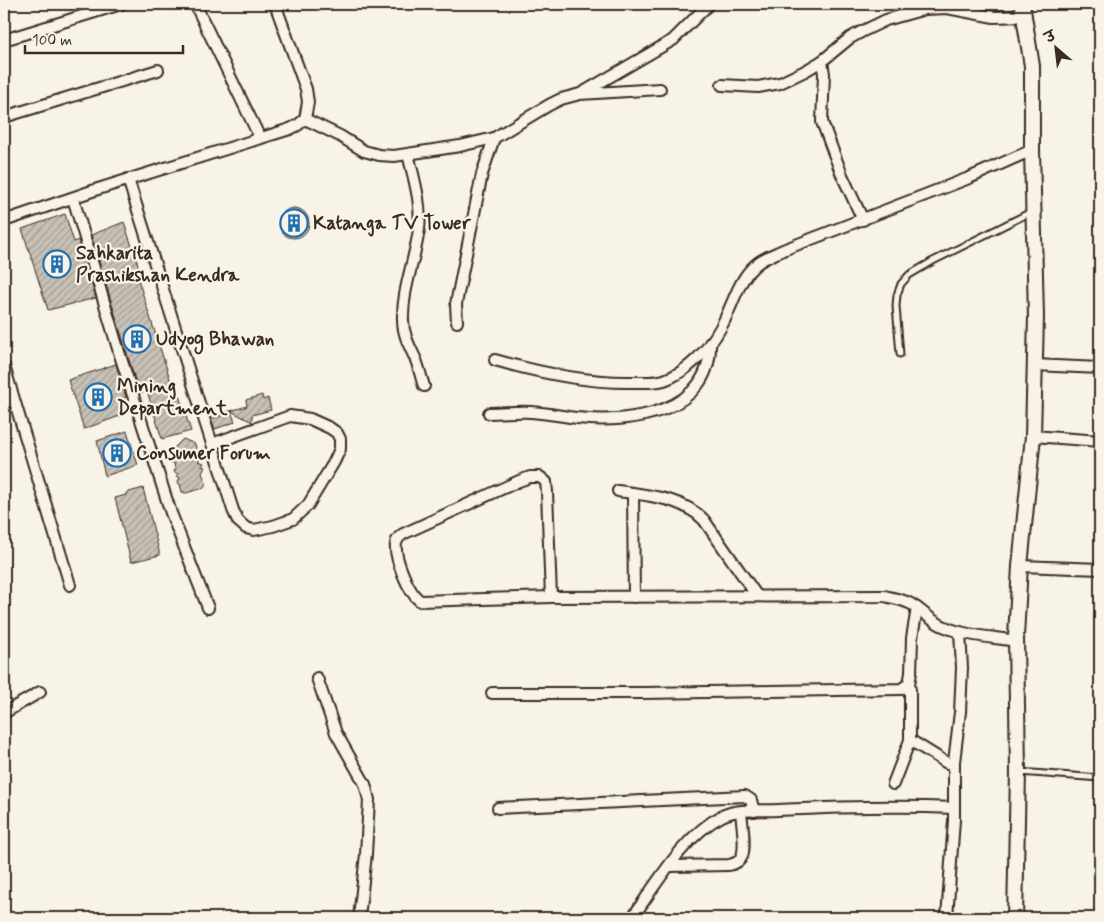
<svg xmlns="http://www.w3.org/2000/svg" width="1104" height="922" viewBox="0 0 1104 922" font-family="Mynerve,'Playpen Sans Deva',sans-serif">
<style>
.building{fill:url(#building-hatch);stroke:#3b2a1e}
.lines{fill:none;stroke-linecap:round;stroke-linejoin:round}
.lane-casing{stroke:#3b2a1e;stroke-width:9}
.street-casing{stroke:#3b2a1e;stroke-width:14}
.secondary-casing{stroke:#3b2a1e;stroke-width:18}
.lane{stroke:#f7f3e8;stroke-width:5}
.street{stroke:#f7f3e8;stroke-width:10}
.secondary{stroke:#f7f3e8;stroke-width:14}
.labels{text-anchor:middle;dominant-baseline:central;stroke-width:4.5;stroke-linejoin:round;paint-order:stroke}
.poi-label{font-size:19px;font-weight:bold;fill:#3b2a1e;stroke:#f7f3e8;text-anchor:start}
</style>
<defs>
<pattern id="building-hatch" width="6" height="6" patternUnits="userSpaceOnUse" patternTransform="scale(1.25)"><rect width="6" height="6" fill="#c8c1b6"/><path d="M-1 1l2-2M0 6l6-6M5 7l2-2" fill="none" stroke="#a49d93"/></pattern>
</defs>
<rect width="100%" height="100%" fill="#f7f3e8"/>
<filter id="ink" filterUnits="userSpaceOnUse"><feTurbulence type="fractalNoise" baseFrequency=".02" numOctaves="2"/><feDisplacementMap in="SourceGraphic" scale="10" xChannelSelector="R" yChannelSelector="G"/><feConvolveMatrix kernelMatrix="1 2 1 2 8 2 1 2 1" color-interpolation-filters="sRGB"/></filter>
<g filter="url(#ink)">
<!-- building -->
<g class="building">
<circle cx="294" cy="223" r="15"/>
<path d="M 65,214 L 74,242 L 78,240 L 96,298 L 48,310 L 22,229 Z"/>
<path d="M 124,222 L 139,268 L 135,270 L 172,385 L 175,384 L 191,431 L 162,439 L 147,391 L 139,393 L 91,235 Z"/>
<path d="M 116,364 L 126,397 L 123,398 L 128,413 L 84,429 L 68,380 Z"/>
<path d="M 262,395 L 263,400 L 268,398 L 271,410 L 252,415 L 252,422 L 231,411 L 235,422 L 215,429 L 211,419 L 221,416 L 220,414 L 247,406 L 246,400 Z"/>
<path d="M 127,431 L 138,465 L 105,476 L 97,441 Z"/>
<path d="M 183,439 L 195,444 L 197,452 L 203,455 L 198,461 L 204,463 L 202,466 L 205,467 L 202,473 L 206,483 L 204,488 L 186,493 L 182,492 L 180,484 L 177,483 L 180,478 L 177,476 L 178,474 L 174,472 L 176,468 L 174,467 L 175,464 L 170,462 L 173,458 L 171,451 Z"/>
<path d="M 143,488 L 160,555 L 131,562 L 115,498 L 126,495 L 126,493 Z"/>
</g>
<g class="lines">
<!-- lane casing -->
<g class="lane-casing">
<g id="lane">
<path d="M 900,354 L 896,306 L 897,295 L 901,284 L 909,275 L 933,261 L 1033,211"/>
<path d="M 1019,772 L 1100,778"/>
</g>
</g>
<!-- street casing -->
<g class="street-casing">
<g id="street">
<path d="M 195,4 L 260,138"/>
<path d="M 4,40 L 121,4"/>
<path d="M 822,61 L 824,74 L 822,122 L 842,175 L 863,220"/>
<path d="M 722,85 L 758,87 L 780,83 L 805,71 L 822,61 L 850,38 L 861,32 L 886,20 L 925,9 L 947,8 L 994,17 L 1025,16"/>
<path d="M 582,93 L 673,40 L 709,4"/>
<path d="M 4,117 L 158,70"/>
<path d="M 305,119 L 340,136 L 364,151 L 379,155 L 394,156 L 460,146 L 494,138 L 549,105 L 561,99 L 580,94 L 660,89"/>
<path d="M 408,154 C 414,179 422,204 419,229 C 415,260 402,290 403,320 C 403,335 410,347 416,360 C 419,368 421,377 424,386"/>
<path d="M 128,179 L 233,510 L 238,521 L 246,528 L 254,530 L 273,526 L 293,519 L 308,505 L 334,462 L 340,449 L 340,439 L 337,433 L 330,428 L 310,419 L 290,416 L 212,444"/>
<path d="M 73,198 L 119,352 L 171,513 L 208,608"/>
<path d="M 4,221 L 98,189 L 290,129 L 298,125 L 305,119 L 308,102 L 306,89 L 275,4"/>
<path d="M 457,322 L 456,304 L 482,174 L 494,138"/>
<path d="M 495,360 C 540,373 586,383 633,382 C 643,382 654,383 664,380 C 688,372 709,349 721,327 C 733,306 738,277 759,262 C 766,257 775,254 783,250 L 969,178 L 1032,150"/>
<path d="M 1034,365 L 1100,368"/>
<path d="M 4,366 L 70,585"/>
<path d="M 489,413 C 503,413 518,411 531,412 C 547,413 561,416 577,418 C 630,424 712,413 710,343"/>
<path d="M 1033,436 L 1100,441"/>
<path d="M 618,491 C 647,495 683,498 704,520 L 757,596"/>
<path d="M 633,493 L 634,597"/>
<path d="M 1020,566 L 1100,569"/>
<path d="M 551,597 L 547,492 L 546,482 L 540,477 L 530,477 L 519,481 L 403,534 C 400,536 397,539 396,543 C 394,557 408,592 420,601 L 551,597 L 884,596 C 894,598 902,599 911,604 C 922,610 931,621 943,626 C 965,636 992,637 1016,641"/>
<path d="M 317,678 L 336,733 L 365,784 L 369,800 L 366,854 L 359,918"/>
<path d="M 492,693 L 644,693 L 901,689 L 909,684 L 911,673 L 912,638 L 917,608"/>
<path d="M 4,713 L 40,692"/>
<path d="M 910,740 L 947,763 L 954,762"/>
<path d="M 893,784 L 910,740 L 910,689"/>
<path d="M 498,808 L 745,796 L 751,800 L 754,811"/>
<path d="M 670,866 L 729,865 C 734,864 740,862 742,856 C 746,846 742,823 741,812"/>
<path d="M 632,918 C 656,885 684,835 722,816 C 738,808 761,811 778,810 C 837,807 895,805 954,808"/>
<path d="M 947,918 L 954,820 L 954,762 L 960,712 L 962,668 L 960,632"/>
</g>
</g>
<!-- secondary casing -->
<g class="secondary-casing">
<path id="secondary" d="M 1015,918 L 1018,772 L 1016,636 L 1020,566 L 1033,436 L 1036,317 L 1032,150 L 1032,66 L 1022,4"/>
</g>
<!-- lane -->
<use href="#lane" class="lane"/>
<!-- street -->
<use href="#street" class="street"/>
<!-- secondary -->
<use href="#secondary" class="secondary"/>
</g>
</g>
<!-- icons -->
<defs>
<g id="building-ring" transform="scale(1.4375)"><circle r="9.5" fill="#f7f3e8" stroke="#1f6fb2" stroke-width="1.5"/><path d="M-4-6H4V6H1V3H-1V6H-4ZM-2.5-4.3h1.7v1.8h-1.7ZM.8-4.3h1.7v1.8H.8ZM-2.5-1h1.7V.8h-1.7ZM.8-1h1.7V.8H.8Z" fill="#1f6fb2"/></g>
</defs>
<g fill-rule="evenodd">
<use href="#building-ring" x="294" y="223"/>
<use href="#building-ring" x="57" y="264"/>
<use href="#building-ring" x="137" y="339"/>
<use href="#building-ring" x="98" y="397"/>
<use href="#building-ring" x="117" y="453"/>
</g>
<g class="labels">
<!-- poi labels -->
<g class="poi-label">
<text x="313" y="223">Katanga TV Tower</text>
<text x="76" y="253">Sahkarita<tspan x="76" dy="22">Prashikshan Kendra</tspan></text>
<text x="156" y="339">Udyog Bhawan</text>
<text x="117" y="386">Mining<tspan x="117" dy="22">Department</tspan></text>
<text x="136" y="453">Consumer Forum</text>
</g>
</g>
<!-- margin -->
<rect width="1104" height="922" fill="none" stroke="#f7f3e8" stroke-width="20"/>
<rect x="10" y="10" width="1084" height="902" fill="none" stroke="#3b2a1e" stroke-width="2" filter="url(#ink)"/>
<!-- north arrow -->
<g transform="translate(1056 48) rotate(332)" stroke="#f7f3e8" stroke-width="4" paint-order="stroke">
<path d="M0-4L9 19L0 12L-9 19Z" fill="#3b2a1e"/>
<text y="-8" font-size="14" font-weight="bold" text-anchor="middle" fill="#3b2a1e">उ</text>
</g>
<!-- scale -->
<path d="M25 45v8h158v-8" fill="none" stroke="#3b2a1e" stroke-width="2.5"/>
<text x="32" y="45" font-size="15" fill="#3b2a1e" stroke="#f7f3e8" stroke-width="4" paint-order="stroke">100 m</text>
</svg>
